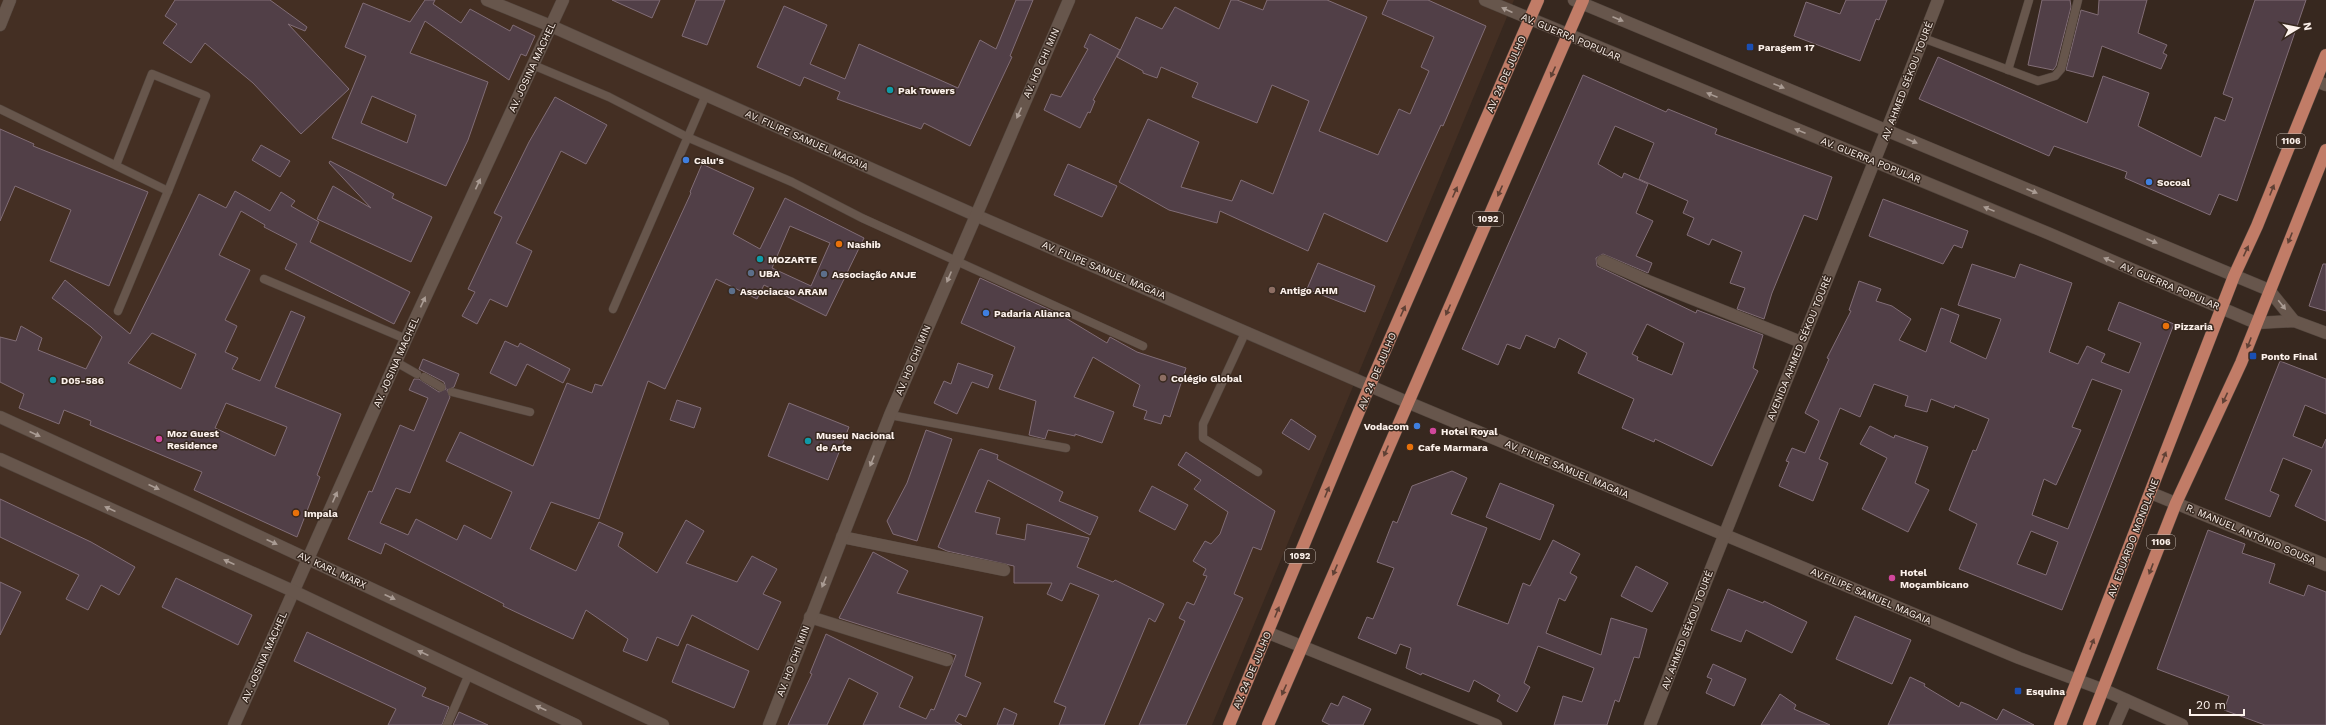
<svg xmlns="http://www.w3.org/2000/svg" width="2326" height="725" viewBox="0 0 2326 725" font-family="'Work Sans',sans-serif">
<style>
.built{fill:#442f23}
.building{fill:#513f47;stroke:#816d76;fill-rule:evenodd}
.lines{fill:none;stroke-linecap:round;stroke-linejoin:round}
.lane-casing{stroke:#53463e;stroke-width:9}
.street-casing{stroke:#53463e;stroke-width:13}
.secondary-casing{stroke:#53463e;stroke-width:13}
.primary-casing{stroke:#53463e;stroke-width:13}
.lane{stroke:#67564c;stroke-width:8}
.street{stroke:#67564c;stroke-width:12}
.secondary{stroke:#67564c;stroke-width:12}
.primary{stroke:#c17c67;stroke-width:12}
.oneway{fill:#aa9c94}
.oneway2{fill:#604135}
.transit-dot{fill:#1a4fb4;stroke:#37281f;stroke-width:1.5}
.culture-dot{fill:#0f9aa8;stroke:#37281f;stroke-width:1.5}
.shop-dot{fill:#3f7fe0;stroke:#37281f;stroke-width:1.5}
.food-dot{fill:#e8710a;stroke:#37281f;stroke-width:1.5}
.service-dot{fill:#5c6f8a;stroke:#37281f;stroke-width:1.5}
.education-dot{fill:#8d6e63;stroke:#37281f;stroke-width:1.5}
.hotel-dot{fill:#d1479c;stroke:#37281f;stroke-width:1.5}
.labels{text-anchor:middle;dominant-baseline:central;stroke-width:3;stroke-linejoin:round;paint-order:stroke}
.shield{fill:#37281f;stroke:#c1b5ae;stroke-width:1}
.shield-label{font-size:9px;font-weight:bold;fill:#fcf1eb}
.street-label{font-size:10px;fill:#fcf1eb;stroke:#37281f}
.poi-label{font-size:10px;font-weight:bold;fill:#fcf1eb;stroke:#37281f;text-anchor:start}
</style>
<rect width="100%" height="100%" fill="#37281f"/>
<!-- built -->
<path class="built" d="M 0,0 L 1514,0 L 1212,725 L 0,725 Z"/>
<!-- building -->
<g class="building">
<path d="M 175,0 L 270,0 L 307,27 L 305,31 L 288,24 L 349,89 L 301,134 L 253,83 L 205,43 L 191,63 L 163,43 L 177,24 L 165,16 Z"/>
<path d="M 425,0 L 435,0 L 433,4 L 461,23 L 470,9 L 510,31 L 513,25 L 535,36 L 526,56 L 521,54 L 509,80 L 425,21 L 410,53 L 488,82 L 468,140 L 446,186 L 332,138 L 366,56 L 345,47 L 363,3 L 410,22 ZM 372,96 L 416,115 L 407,143 L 361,123 Z"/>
<path d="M 612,0 L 660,0 L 652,18 Z"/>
<path d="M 696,0 L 725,0 L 707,45 L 682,36 Z"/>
<path d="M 1016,0 L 1033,0 L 1010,56 L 1012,57 L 970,146 L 924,123 L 921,129 L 837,99 L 840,92 L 804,77 L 800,86 L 757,67 L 784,6 L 827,25 L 810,64 L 845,79 L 859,44 L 958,88 L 980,40 L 996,49 Z"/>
<path d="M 1231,0 L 1237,0 L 1263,10 L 1267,0 L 1327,0 L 1367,17 L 1319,131 L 1378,155 L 1399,109 L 1410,114 L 1429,71 L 1421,67 L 1434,37 L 1382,14 L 1388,0 L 1428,0 L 1486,26 L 1443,126 L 1441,125 L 1387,242 L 1324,213 L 1308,251 L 1220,211 L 1217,223 L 1169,210 L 1119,182 L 1148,119 L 1199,142 L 1181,187 L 1232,201 L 1241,180 L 1273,194 L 1309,101 L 1272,85 L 1257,123 L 1192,97 L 1198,83 L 1161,67 L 1157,78 L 1143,73 L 1143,71 L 1117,57 L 1136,17 L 1162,29 L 1175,7 L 1219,29 Z"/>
<path d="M 1846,0 L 1887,0 L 1879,20 L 1876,19 L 1860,61 L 1794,36 L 1806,2 L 1840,14 Z"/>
<path d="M 2042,0 L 2070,0 L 2071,7 L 2056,66 L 2053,70 L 2028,65 Z"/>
<path d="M 2099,0 L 2147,0 L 2138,33 L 2167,45 L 2163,53 L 2167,55 L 2161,69 L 2102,46 L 2093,77 L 2066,70 L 2081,10 L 2098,15 Z"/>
<path d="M 2255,0 L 2306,0 L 2237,201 L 2219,194 L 2210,215 L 2125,178 L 2127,172 L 2054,146 L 2049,156 L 1919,99 L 1938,57 L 2087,123 L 2103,76 L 2149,93 L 2138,126 L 2201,157 L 2215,117 L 2225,121 L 2233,98 L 2223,94 Z"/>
<path d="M 1090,34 L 1120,50 L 1093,100 L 1095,101 L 1090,113 L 1088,112 L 1080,128 L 1044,110 L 1051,94 L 1061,97 L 1088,49 L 1084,47 Z"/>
<path d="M 1583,75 L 1666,112 L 1668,109 L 1717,129 L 1715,134 L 1832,177 L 1817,220 L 1804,215 L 1772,293 L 1764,319 L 1737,309 L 1745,288 L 1730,283 L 1742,252 L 1712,239 L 1709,245 L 1687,235 L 1694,218 L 1683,213 L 1688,201 L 1639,179 L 1654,143 L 1615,126 L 1598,164 L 1622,178 L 1624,173 L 1648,184 L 1636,213 L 1653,221 L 1636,256 L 1652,263 L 1648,273 L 1603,254 L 1596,258 L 1597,266 L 1696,313 L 1697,310 L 1763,335 L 1753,368 L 1758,371 L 1712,466 L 1655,439 L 1654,442 L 1622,428 L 1634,399 L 1578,373 L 1587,353 L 1559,338 L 1555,348 L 1526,335 L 1520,349 L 1507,344 L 1498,365 L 1462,349 ZM 1647,324 L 1684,343 L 1672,375 L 1637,360 L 1638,357 L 1632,354 Z"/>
<path d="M 555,97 L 607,125 L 586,164 L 561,151 L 516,243 L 532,251 L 507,307 L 490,299 L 477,324 L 462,316 L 475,292 L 468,289 L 502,217 L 494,213 L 529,142 Z"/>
<path d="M 0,129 L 34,144 L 33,146 L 148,192 L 109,286 L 50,261 L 71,210 L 15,186 L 0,221 Z"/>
<path d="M 261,145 L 290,161 L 280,177 L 252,160 Z"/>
<path d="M 330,161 L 394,194 L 392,198 L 432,217 L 411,262 L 317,219 L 333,186 L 371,208 L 329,163 Z"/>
<path d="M 702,164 L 754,188 L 733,234 L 760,249 L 785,198 L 864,238 L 826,316 L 764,285 L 757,299 L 716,279 L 665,389 L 648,381 L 599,519 L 551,502 L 530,549 L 576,571 L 599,522 L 623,533 L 618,546 L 657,573 L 686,520 L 704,531 L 686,563 L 737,582 L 752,556 L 777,569 L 763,594 L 781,602 L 758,650 L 692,615 L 678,646 L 657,637 L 647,661 L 623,651 L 628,639 L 586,610 L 573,639 L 503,606 L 504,604 L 385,543 L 381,554 L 348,539 L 369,491 L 372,492 L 400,425 L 414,431 L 428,398 L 409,390 L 414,379 L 419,379 L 439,392 L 446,389 L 444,382 L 419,369 L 423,359 L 459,374 L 454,387 L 447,390 L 450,397 L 410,493 L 396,488 L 380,523 L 408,535 L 416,519 L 457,540 L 464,525 L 491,539 L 512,492 L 446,461 L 460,432 L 533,466 L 567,383 L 592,393 L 595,384 L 602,386 L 691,193 L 690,192 ZM 790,226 L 830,243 L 811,286 L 772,268 Z"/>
<path d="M 1068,164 L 1117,186 L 1102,217 L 1054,195 Z"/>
<path d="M 235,191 L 270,211 L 281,192 L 295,201 L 291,206 L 319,222 L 310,242 L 410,292 L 394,324 L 285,269 L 297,244 L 264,227 L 265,225 L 241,211 L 219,255 L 250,270 L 225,320 L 237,326 L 225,352 L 238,358 L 232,369 L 260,381 L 291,311 L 305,317 L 275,387 L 341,414 L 317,475 L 320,477 L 297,537 L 194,490 L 202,472 L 90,425 L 91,421 L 64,410 L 59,424 L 19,408 L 24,394 L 0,382 L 0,337 L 16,341 L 21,326 L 42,338 L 38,350 L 86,369 L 102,337 L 91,327 L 52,298 L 65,280 L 130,334 L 199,194 L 226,208 ZM 152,333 L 196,354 L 181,389 L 128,363 ZM 226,403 L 287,427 L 275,456 L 215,428 Z"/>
<path d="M 1883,199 L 1968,231 L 1962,248 L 1954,245 L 1943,264 L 1869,236 Z"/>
<path d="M 1318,263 L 1375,286 L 1365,312 L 1307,289 Z"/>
<path d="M 1972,264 L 2015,278 L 2020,264 L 2072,283 L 2049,352 L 2078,364 L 2087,346 L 2105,354 L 2101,362 L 2129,373 L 2141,343 L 2108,330 L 2119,302 L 2174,324 L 2062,610 L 1959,569 L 1977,524 L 1949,510 L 1973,450 L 1976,451 L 1989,419 L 1955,405 L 1954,408 L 1931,399 L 1927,412 L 1905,406 L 1908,396 L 1874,384 L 1860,417 L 1840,408 L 1819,459 L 1828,463 L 1813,501 L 1779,486 L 1789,462 L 1786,461 L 1792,448 L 1805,453 L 1819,421 L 1805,413 L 1829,359 L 1827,358 L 1851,311 L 1849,310 L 1859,281 L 1881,289 L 1876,301 L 1892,306 L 1911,319 L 1899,340 L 1926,352 L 1941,308 L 1944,309 L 1959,315 L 1950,342 L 1986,359 L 2001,319 L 1958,305 ZM 2092,379 L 2122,390 L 2068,529 L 2032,515 L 2044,479 L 2056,485 L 2081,430 L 2072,427 ZM 2031,531 L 2058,542 L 2046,575 L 2017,564 Z"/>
<path d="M 2323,264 L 2326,264 L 2326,311 L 2309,306 Z"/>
<path d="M 980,278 L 1059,314 L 1107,343 L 1110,337 L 1137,352 L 1186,368 L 1170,417 L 1164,415 L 1161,424 L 1144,419 L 1147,411 L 1133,406 L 1140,385 L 1093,357 L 1074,397 L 1114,412 L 1102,443 L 1075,434 L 1075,436 L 1048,430 L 1045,439 L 1029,435 L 1036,401 L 999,389 L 1015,347 L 961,323 Z"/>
<path d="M 505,341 L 518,347 L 520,343 L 570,369 L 563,383 L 527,364 L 516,386 L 490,373 Z"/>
<path d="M 2280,361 L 2326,379 L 2326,414 L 2305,405 L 2293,436 L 2322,448 L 2326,439 L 2326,521 L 2295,506 L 2312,470 L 2283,458 L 2270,491 L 2279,495 L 2270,517 L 2225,499 Z"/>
<path d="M 958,363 L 993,375 L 988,388 L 972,382 L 957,414 L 934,403 L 944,381 L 951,384 Z"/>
<path d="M 677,400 L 701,408 L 694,428 L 670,420 Z"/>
<path d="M 789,403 L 849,427 L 828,480 L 768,456 Z"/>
<path d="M 1291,419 L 1316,436 L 1309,450 L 1282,433 Z"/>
<path d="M 1870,426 L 1894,438 L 1895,435 L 1928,447 L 1915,483 L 1929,490 L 1908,532 L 1862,509 L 1887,458 L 1860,444 Z"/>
<path d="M 926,430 L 952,439 L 917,541 L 893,534 L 887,521 L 907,483 Z"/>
<path d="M 981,449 L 998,455 L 997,459 L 1063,492 L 1059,501 L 1098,517 L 1090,535 L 988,480 L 975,512 L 1000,518 L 996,534 L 1025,540 L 1027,524 L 1089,538 L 1077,567 L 1113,582 L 1115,580 L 1164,604 L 1155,622 L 1149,618 L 1104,725 L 1059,725 L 1066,707 L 1054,702 L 1099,595 L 1070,583 L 1062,601 L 1047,594 L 1052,583 L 1014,583 L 1014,566 L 947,551 L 938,547 L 979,450 Z"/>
<path d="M 1186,452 L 1275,511 L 1261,550 L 1253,547 L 1234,594 L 1243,598 L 1186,725 L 1139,725 L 1185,621 L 1179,618 L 1187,602 L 1194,605 L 1207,576 L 1203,575 L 1206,569 L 1193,561 L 1205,541 L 1211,544 L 1220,534 L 1228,512 L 1194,489 L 1201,480 L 1178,465 Z"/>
<path d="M 1452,471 L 1467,478 L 1451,514 L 1487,528 L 1457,605 L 1508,624 L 1523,583 L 1530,586 L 1553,540 L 1580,554 L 1570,573 L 1577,577 L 1565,601 L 1559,598 L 1546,633 L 1601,655 L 1611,618 L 1647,629 L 1639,658 L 1634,657 L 1619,702 L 1615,700 L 1607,725 L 1554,725 L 1563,696 L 1582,702 L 1594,668 L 1538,646 L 1524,683 L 1530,687 L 1517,712 L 1497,701 L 1500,695 L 1474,680 L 1469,692 L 1422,673 L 1421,675 L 1406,668 L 1411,648 L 1400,644 L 1396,654 L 1358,638 L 1367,617 L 1373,619 L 1394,568 L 1377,562 L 1393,521 L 1397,523 L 1412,486 Z"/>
<path d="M 1500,483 L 1554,505 L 1540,540 L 1486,517 Z"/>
<path d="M 1152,486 L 1188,505 L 1175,530 L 1139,511 Z"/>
<path d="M 0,499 L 91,542 L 135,567 L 119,595 L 101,585 L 88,610 L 66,599 L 79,575 L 0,537 Z"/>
<path d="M 2208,530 L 2245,544 L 2242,553 L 2275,564 L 2269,583 L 2304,596 L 2308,585 L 2326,592 L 2326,725 L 2265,725 L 2224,710 L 2229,696 L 2157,669 Z"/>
<path d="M 873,552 L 908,571 L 897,593 L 983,617 L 965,676 L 981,683 L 966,717 L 959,714 L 955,721 L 962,725 L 863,725 L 878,693 L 849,678 L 827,725 L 788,725 L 812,674 L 810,673 L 826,634 L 913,677 L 899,707 L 926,719 L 931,709 L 934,710 L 956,655 L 839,618 Z"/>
<path d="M 1636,566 L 1668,583 L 1652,612 L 1621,596 Z"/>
<path d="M 176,578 L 252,615 L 238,645 L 162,607 Z"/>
<path d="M 0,582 L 21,592 L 0,635 Z"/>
<path d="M 1728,589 L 1763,603 L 1764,601 L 1807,622 L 1792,653 L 1746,630 L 1741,642 L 1711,630 Z"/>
<path d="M 1855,616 L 1911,640 L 1892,684 L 1836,659 Z"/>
<path d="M 307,632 L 426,688 L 422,696 L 449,707 L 442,725 L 388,725 L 396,709 L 294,661 Z"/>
<path d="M 687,644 L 749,671 L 734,708 L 672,682 Z"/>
<path d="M 1713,664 L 1746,679 L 1734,706 L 1706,693 L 1712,679 L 1707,677 Z"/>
<path d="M 1910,677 L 1925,684 L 1924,686 L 1959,707 L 1961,702 L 1969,705 L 1997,720 L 2003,709 L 2034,725 L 1888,725 Z"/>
<path d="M 1780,694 L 1796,705 L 1794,709 L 1830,725 L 1761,725 Z"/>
<path d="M 1343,696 L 1371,709 L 1363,725 L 1330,725 L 1322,721 L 1331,703 L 1338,706 Z"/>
<path d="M 1004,708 L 1017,714 L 1013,725 L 997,725 Z"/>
<path d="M 459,712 L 488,725 L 453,725 Z"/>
</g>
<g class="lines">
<!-- lane casing -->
<g class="lane-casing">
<g id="lane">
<path d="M 1923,38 L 2038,81 L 2055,76 L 2061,69 L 2078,0"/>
<path d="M 533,65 L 609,97 L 687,137 L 792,182 L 862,218 L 1143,346"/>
<path d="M 2008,70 L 2029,0"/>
<path d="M 0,109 L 168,191 L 118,311"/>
<path d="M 116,165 L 152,74 L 206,96 L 168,191"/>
<path d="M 264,279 L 406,339"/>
<path d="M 613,309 L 706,95"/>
<path d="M 1246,331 L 1203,424 L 1203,438 L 1258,472"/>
<path d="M 396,362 L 417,374"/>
<path d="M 424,377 L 441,387"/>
<path d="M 452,392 L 530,412"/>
<path d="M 890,415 L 1066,448"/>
<path d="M 447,725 L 469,674"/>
</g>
</g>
<!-- street casing -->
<g class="street-casing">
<g id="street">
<path d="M 487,0 L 551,26 L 975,215 L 1407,402 L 2019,658 L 2104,690 L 2182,725"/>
<path d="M 0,25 L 10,0"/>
<path d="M 2316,81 L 2326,85"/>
<path d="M 1603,261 L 1648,281 L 1801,342"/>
<path d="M 2151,493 L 2326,565"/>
<path d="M 842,537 L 1004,570"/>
<path d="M 810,617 L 947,660"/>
<path d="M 1269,633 L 1496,725"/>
<path d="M 234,725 L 406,339 L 563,0"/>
<path d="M 769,725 L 890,415 L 1069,0"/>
<path d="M 1650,725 C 1743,482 1844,242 1938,0"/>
<path d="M 2115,725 L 2126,700"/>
</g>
</g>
<!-- secondary casing -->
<g class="secondary-casing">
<g id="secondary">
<path d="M 1485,0 L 2050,234 L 2256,323 L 2294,321 L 2326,333"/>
<path d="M 1574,0 L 2269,290 L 2294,321"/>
<path d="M 0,417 L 203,510 L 663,725"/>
<path d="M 0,459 L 293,591 L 576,725"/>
</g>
</g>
<!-- primary casing -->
<g class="primary-casing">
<g id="primary">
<path d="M 1229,725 L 1370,385 L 1538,0"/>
<path d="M 1268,725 L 1583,0"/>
<path d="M 2060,725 L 2234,276 L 2257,226 L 2326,55"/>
<path d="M 2089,725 L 2176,503 L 2241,363 L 2326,150"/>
</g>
</g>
<!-- lane -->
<use href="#lane" class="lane"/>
<!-- street -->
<use href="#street" class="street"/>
<!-- secondary -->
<use href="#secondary" class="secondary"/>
<!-- primary -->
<use href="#primary" class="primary"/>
</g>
<!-- one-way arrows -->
<defs><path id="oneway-solid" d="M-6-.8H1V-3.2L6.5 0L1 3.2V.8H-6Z"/></defs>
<g class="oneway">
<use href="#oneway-solid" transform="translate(1507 10) rotate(-156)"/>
<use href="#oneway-solid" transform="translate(1618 19) rotate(23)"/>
<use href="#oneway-solid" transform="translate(1779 86) rotate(22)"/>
<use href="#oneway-solid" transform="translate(1712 95) rotate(-158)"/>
<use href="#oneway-solid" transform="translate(1019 113) rotate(114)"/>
<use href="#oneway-solid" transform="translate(1800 131) rotate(-158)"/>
<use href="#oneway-solid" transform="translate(1912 141) rotate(23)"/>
<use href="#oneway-solid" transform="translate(478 184) rotate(-65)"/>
<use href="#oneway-solid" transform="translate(2032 191) rotate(23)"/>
<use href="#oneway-solid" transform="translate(1989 209) rotate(-158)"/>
<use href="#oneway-solid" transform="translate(2152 241) rotate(23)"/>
<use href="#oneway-solid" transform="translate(2109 260) rotate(-157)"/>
<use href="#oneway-solid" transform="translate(949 277) rotate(113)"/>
<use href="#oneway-solid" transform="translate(423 302) rotate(-65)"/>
<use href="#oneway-solid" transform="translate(2282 305) rotate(51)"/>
<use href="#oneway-solid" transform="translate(35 434) rotate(25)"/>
<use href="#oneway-solid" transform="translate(872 461) rotate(112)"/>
<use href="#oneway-solid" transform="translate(154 487) rotate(24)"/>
<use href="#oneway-solid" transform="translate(335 497) rotate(-66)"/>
<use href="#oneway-solid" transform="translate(110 509) rotate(-156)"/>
<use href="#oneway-solid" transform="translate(272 542) rotate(25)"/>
<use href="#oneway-solid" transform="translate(229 562) rotate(-156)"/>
<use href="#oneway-solid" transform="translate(824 582) rotate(112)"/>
<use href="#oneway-solid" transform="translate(390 597) rotate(25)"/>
<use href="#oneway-solid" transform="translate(423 653) rotate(-155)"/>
<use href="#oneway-solid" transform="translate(541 708) rotate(-155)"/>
</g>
<g class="oneway2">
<use href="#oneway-solid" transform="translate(1553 72) rotate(114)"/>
<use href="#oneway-solid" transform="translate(2272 190) rotate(-68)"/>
<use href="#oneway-solid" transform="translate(1500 191) rotate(114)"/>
<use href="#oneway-solid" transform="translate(1455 192) rotate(-66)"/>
<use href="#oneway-solid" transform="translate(2290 238) rotate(112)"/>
<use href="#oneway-solid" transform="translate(2246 251) rotate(-65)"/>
<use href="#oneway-solid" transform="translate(1448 310) rotate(114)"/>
<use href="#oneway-solid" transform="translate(1403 311) rotate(-66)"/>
<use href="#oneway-solid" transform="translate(2249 343) rotate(111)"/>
<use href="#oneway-solid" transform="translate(2225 398) rotate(115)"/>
<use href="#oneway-solid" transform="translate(1386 451) rotate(113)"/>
<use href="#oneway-solid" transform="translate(2164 457) rotate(-69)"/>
<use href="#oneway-solid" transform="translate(1327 492) rotate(-68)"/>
<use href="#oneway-solid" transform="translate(2151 569) rotate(111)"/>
<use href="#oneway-solid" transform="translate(1335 570) rotate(113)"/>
<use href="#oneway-solid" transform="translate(1277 612) rotate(-68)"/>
<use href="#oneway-solid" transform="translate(2092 644) rotate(-69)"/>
<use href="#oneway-solid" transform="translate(1284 690) rotate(114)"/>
</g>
<!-- markers -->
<g class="transit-dot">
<rect x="1746" y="43" width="8" height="8" rx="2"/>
<rect x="2249" y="352" width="8" height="8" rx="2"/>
<rect x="2014" y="687" width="8" height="8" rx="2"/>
</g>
<g class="culture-dot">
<circle cx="890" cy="90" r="4"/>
<circle cx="760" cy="259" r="4"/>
<circle cx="53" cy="380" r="4"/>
<circle cx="808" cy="441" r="4"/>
</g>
<g class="shop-dot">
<circle cx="686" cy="160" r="4"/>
<circle cx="2149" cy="182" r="4"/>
<circle cx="986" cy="313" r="4"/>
<circle cx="1417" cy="426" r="4"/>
</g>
<g class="food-dot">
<circle cx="839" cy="244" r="4"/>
<circle cx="2166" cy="326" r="4"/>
<circle cx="1410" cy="447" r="4"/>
<circle cx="296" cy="513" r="4"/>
</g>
<g class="service-dot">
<circle cx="751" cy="273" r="4"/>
<circle cx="824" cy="274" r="4"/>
<circle cx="732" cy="291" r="4"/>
</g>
<g class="education-dot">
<circle cx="1272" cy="290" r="4"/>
<circle cx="1163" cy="378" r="4"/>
</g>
<g class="hotel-dot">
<circle cx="1433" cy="431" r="4"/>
<circle cx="159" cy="439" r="4"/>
<circle cx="1892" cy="578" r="4"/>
</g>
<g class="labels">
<!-- shield labels -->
<g class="shield">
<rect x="2277" y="134" width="28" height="14" rx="3"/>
<rect x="1473" y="212" width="30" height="14" rx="3"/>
<rect x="2147" y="535" width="28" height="14" rx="3"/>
<rect x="1285" y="549" width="30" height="14" rx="3"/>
</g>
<g class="shield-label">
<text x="2291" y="141">1106</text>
<text x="1488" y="219">1092</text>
<text x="2161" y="542">1106</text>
<text x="1300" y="556">1092</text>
</g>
<!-- street labels -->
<g class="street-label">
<text transform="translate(1571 37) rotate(23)">AV. GUERRA POPULAR</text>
<text transform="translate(1041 63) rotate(-66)">AV. HO CHI MIN</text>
<text transform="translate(532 67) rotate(-65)">AV. JOSINA MACHEL</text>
<text transform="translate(1506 74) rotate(-66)">AV. 24 DE JULHO</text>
<text transform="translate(1907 81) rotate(-69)">AV. AHMED SÉKOU TOURÉ</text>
<text transform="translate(807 140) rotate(24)">AV. FILIPE SAMUEL MAGAIA</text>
<text transform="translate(1871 160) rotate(22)">AV. GUERRA POPULAR</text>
<text transform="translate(1104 270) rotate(23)">AV. FILIPE SAMUEL MAGAIA</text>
<text transform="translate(2170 286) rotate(23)">AV. GUERRA POPULAR</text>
<text transform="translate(1799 348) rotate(-68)">AVENIDA AHMED SÉKOU TOURÉ</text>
<text transform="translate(913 360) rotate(-67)">AV. HO CHI MIN</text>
<text transform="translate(396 362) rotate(-66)">AV. JOSINA MACHEL</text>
<text transform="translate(1377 371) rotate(-67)">AV. 24 DE JULHO</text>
<text transform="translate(1567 469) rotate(23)">AV. FILIPE SAMUEL MAGAIA</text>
<text transform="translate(2251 534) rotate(23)">R. MANUEL ANTÓNIO SOUSA</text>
<text transform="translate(2133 538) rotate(-69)">AV. EDUARDO MONDLANE</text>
<text transform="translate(332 570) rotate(25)">AV. KARL MARX</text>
<text transform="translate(1871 596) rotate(23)">AV.FILIPE SAMUEL MAGAIA</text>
<text transform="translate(1687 630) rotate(-69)">AV. AHMED SÉKOU TOURÉ</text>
<text transform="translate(264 657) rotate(-66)">AV. JOSINA MACHEL</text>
<text transform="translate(793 661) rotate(-69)">AV. HO CHI MIN</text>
<text transform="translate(1252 670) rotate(-67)">AV. 24 DE JULHO</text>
</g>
<!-- poi labels -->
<g class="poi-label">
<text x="1758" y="47">Paragem 17</text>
<text x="898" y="90">Pak Towers</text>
<text x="694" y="160">Calu's</text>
<text x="2157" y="182">Socoal</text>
<text x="847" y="244">Nashib</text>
<text x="768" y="259">MOZARTE</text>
<text x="759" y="273">UBA</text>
<text x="832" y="274">Associação ANJE</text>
<text x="1280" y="290">Antigo AHM</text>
<text x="740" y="291">Associacao ARAM</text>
<text x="994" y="313">Padaria Alianca</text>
<text x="2174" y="326">Pizzaria</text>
<text x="2261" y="356">Ponto Final</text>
<text x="1171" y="378">Colégio Global</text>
<text x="61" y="380">D05-586</text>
<text x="1409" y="426" text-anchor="end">Vodacom</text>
<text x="1441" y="431">Hotel Royal</text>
<text x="167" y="433">Moz Guest<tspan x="167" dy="12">Residence</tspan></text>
<text x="816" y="435">Museu Nacional<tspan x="816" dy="12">de Arte</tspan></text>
<text x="1418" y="447">Cafe Marmara</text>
<text x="304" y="513">Impala</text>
<text x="1900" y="572">Hotel<tspan x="1900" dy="12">Moçambicano</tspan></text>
<text x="2026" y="691">Esquina</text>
</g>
</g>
<!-- north arrow -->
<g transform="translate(2298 28) rotate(80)" stroke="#37281f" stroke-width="3" paint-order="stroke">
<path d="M0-3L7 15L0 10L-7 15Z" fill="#fcf1eb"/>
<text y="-6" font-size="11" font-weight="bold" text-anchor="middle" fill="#fcf1eb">N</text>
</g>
<!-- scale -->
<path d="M2190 709v6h54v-6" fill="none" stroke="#fcf1eb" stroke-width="2"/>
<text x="2196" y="709" font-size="12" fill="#fcf1eb" stroke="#37281f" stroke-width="3" paint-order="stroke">20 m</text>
</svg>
